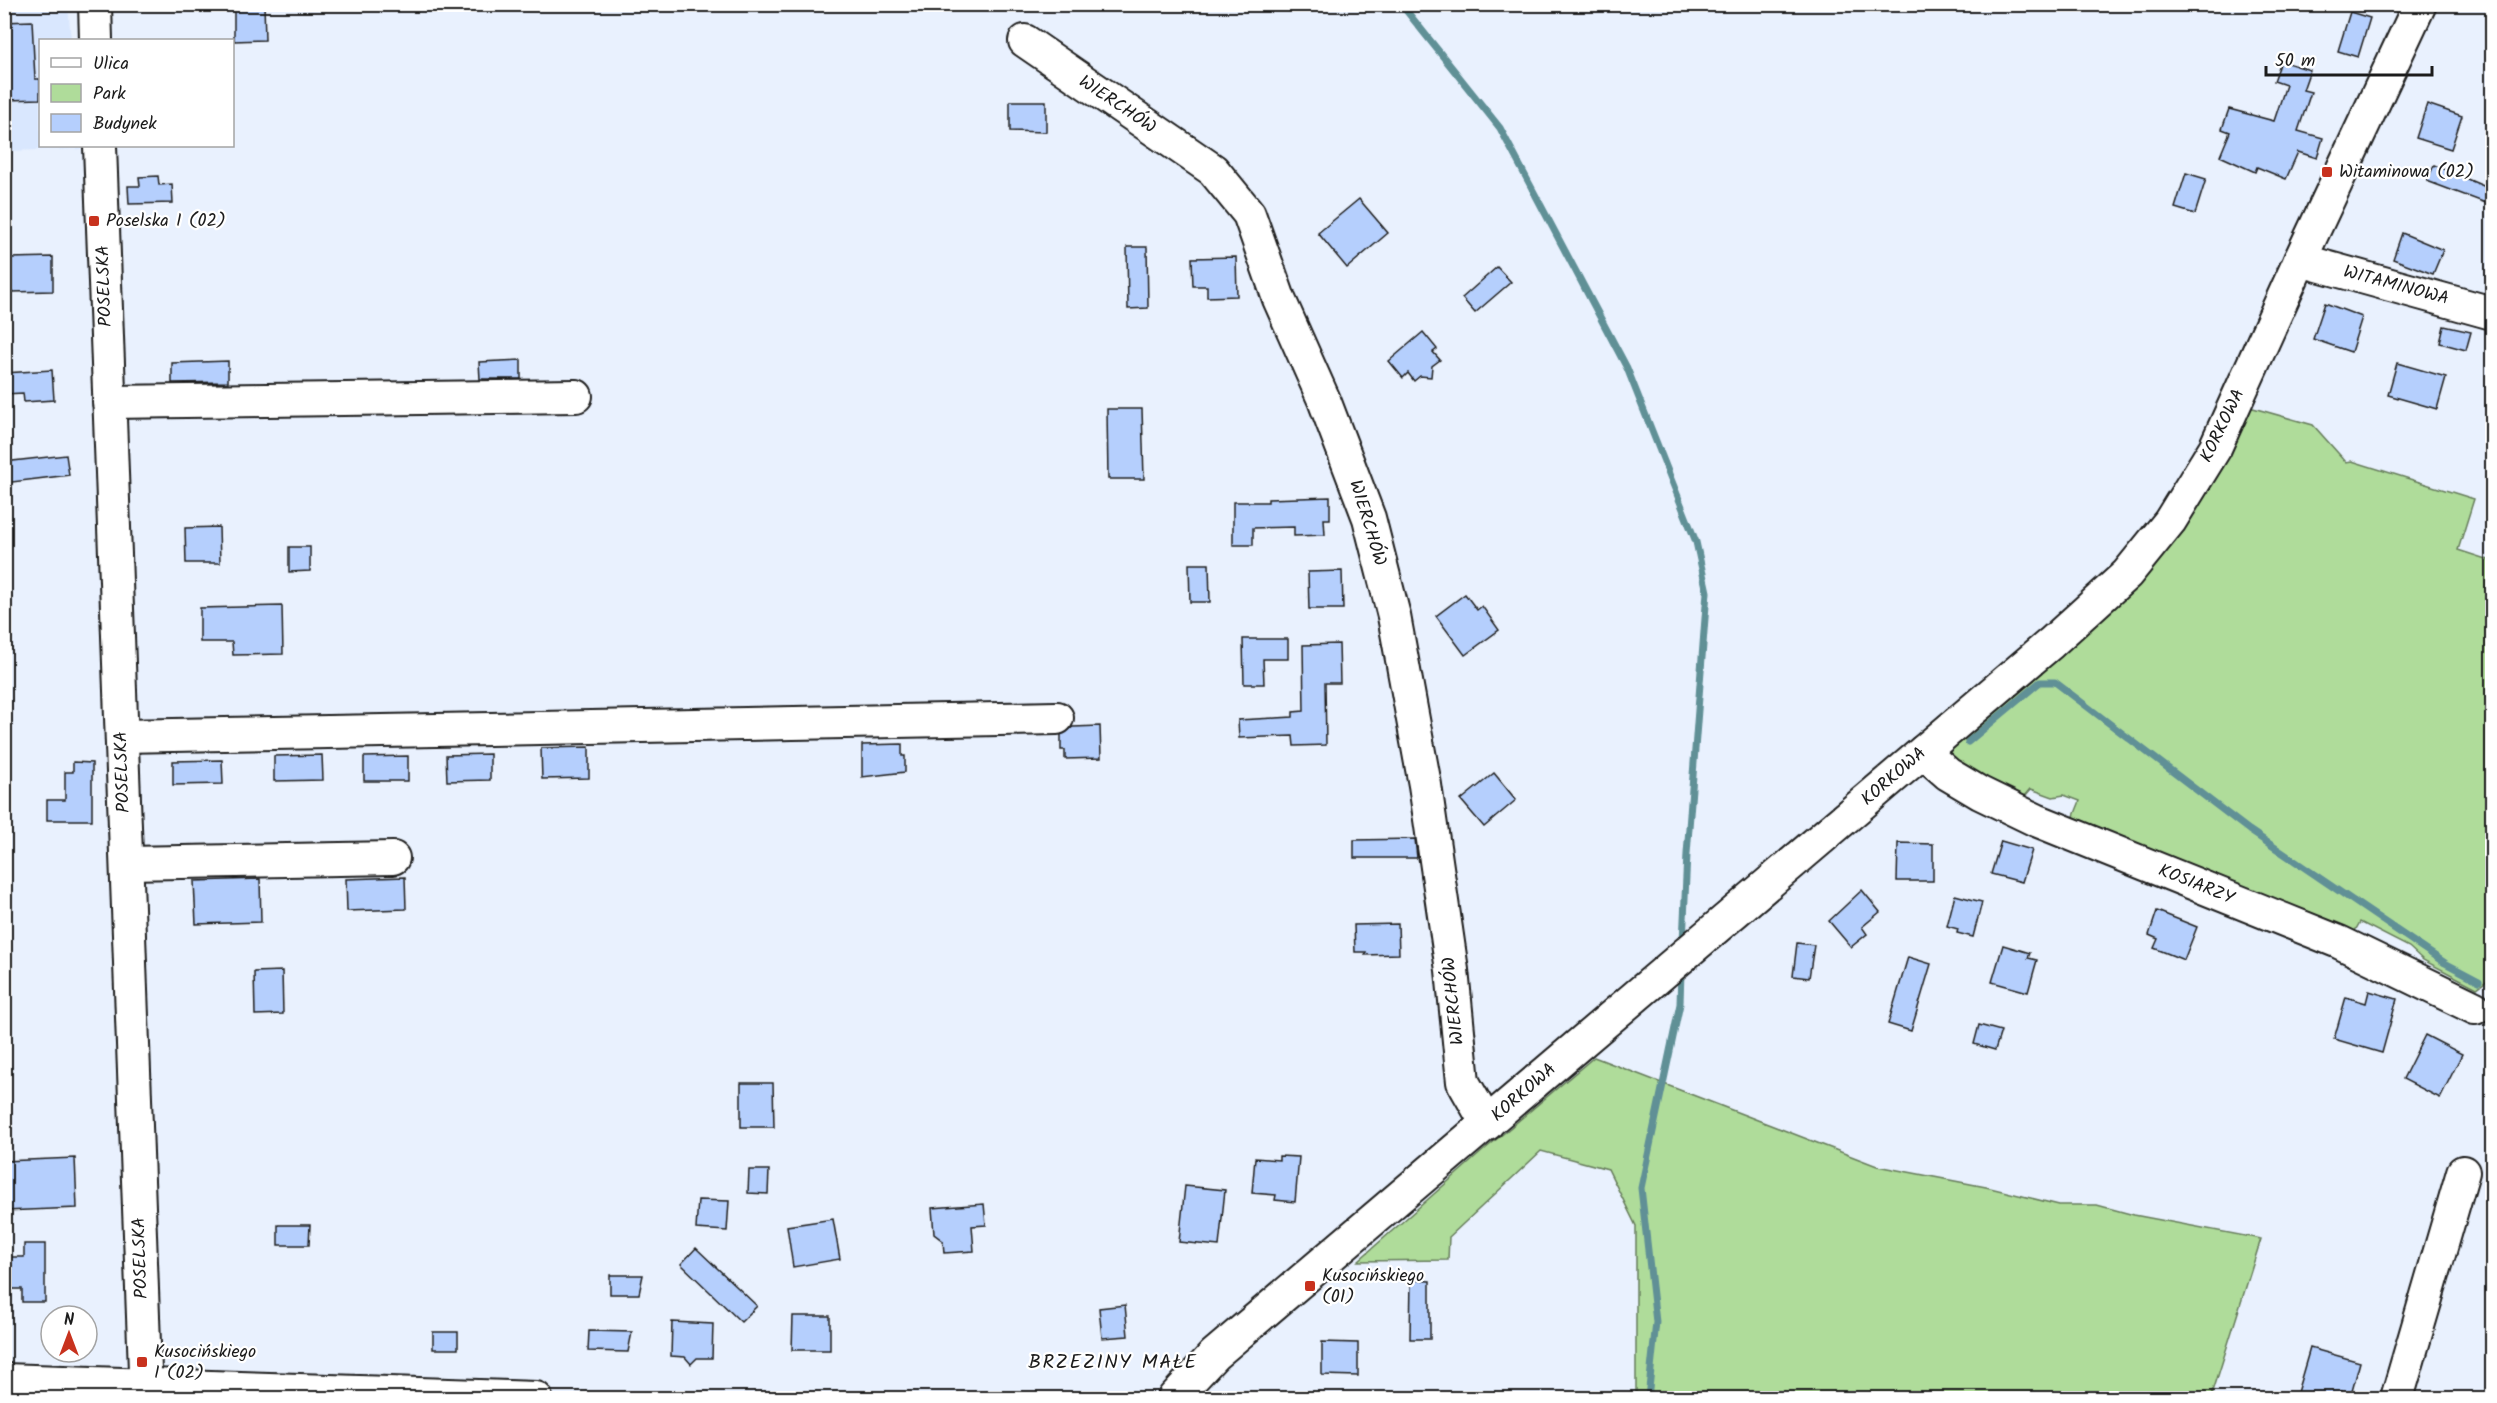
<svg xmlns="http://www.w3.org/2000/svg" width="2497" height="1403" viewBox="0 0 2497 1403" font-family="Kalam,sans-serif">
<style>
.built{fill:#d9e7fe}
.green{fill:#afdc9a;stroke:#667c5b;stroke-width:1.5}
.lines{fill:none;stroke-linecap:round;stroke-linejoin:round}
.stream{stroke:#609096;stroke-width:7}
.building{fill:#b5cffd;stroke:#1c1c1c;stroke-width:1.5}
.minor-casing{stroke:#1c1c1c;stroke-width:36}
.minor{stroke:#fff;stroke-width:32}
.poi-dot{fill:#c8321e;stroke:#fff;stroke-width:2}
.labels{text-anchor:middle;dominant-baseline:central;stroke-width:4.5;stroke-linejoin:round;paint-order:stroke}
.street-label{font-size:18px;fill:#1c1c1c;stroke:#fff}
.poi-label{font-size:18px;fill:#1c1c1c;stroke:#fff;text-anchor:start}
.neighbourhood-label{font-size:20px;letter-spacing:1.5px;fill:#1c1c1c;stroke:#fff}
</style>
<rect width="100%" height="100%" fill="#e9f1fe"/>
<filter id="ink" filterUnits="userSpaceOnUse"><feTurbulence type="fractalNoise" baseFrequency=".0167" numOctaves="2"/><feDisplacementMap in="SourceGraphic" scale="12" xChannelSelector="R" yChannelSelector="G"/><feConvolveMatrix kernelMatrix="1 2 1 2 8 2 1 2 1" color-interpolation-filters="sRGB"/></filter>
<g filter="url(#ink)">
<!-- built -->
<path class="built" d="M 4,5 L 68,5 L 71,40 L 40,40 L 40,146 L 80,146 L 81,149 L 5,151 Z"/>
<!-- green -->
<g class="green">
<path d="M 2246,406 L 2313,425 L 2346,462 L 2352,461 L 2474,499 L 2458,550 L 2492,561 L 2492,988 L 2488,980 L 2477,988 L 2423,960 L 2409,947 L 2360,922 L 2350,940 L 2070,826 L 2080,801 L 2064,795 L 2053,797 L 2031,789 L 2025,796 L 2015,798 L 1942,751 L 2046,662 Z"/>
<path d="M 1594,1057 L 1877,1166 L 1986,1187 L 2059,1205 L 2097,1205 L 2134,1215 L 2261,1239 L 2211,1398 L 1636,1398 L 1636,1226 L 1608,1169 L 1541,1151 L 1449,1237 L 1448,1260 L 1358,1261 L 1485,1149 Z"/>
</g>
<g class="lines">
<!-- stream -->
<g class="stream">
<path d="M 1401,4 L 1500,128 L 1627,368 L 1696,542 L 1707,592 L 1687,854 L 1683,942"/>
<path d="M 1968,742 L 2040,682 L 2055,682 L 2249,830 L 2445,963 L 2479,981"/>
<path d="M 1648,1398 L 1656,1322 L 1641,1188 L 1680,1004 L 1681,971"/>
</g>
</g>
<!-- building -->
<g class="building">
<path d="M 234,4 L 264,4 L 265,40 L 234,41 Z"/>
<path d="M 2350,12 L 2370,18 L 2358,57 L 2338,51 Z"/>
<path d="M 32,21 L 35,79 L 40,79 L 40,99 L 7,100 L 4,22 Z"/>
<path d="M 2281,61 L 2310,70 L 2303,90 L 2311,92 L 2298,131 L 2323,138 L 2317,158 L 2298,152 L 2286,179 L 2257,167 L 2255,172 L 2220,156 L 2230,132 L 2222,129 L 2229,109 L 2274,121 L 2286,85 L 2274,81 Z"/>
<path d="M 1010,101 L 1046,101 L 1046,132 L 1010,131 Z"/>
<path d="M 2427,104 L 2462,116 L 2451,149 L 2416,138 Z"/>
<path d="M 2434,165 L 2493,190 L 2491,205 L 2427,181 Z"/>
<path d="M 2186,173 L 2206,179 L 2195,214 L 2175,208 Z"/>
<path d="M 158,176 L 159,185 L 172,184 L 173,203 L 129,204 L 128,186 L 140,186 L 139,177 Z"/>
<path d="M 1359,199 L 1388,233 L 1347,268 L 1318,233 Z"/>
<path d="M 2402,233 L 2443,250 L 2433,274 L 2393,259 Z"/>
<path d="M 1127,247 L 1147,247 L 1148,308 L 1128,309 Z"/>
<path d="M 53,257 L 53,291 L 11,292 L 10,258 Z"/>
<path d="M 1236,257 L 1237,296 L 1207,297 L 1207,286 L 1193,286 L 1192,258 Z"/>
<path d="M 1497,267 L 1511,282 L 1475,313 L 1462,298 Z"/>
<path d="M 2325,303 L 2362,317 L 2351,352 L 2313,339 Z"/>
<path d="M 2444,326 L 2471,332 L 2466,350 L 2440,343 Z"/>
<path d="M 1423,332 L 1437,349 L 1433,352 L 1440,360 L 1432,366 L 1431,377 L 1420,376 L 1414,381 L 1408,373 L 1403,378 L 1389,361 Z"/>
<path d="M 521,360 L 521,379 L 480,379 L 479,362 Z"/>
<path d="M 228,361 L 228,382 L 172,383 L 172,363 Z"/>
<path d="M 2397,363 L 2446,377 L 2437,409 L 2388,395 Z"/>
<path d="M 52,370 L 54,400 L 24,402 L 23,393 L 4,394 L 4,373 Z"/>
<path d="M 1107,409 L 1142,409 L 1144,479 L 1108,479 Z"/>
<path d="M 66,455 L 69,475 L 4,483 L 4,462 Z"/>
<path d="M 1330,497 L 1330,519 L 1324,519 L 1325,535 L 1294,536 L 1294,527 L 1253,528 L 1253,545 L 1233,545 L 1233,502 L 1268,502 L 1268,499 Z"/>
<path d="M 219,527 L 220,563 L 186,563 L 185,528 Z"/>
<path d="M 289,547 L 310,547 L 310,571 L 289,572 Z"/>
<path d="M 1189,564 L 1209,564 L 1210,602 L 1190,602 Z"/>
<path d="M 1342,571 L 1343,609 L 1309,609 L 1308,572 Z"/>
<path d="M 1465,594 L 1477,610 L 1482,606 L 1499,630 L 1465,655 L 1436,616 Z"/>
<path d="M 282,606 L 283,654 L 233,655 L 232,642 L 200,642 L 200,608 Z"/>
<path d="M 1243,639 L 1288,639 L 1288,659 L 1263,659 L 1264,684 L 1244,684 Z"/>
<path d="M 1339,644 L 1340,683 L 1325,683 L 1326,745 L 1294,746 L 1293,736 L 1239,738 L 1238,720 L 1293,717 L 1293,712 L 1304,711 L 1303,645 Z"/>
<path d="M 1100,726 L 1101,758 L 1065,759 L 1065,750 L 1061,750 L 1061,735 L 1073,727 Z"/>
<path d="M 902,744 L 902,756 L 905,756 L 905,772 L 862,777 L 862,745 Z"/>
<path d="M 589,747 L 589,778 L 542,779 L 541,748 Z"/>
<path d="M 490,754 L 490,780 L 447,781 L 446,755 Z"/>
<path d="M 322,755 L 323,780 L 274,781 L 274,756 Z"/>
<path d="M 408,756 L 408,781 L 364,781 L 364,757 Z"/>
<path d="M 222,760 L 223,784 L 173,785 L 173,761 Z"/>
<path d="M 73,762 L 92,763 L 92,820 L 47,820 L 47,800 L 65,800 L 65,772 L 73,772 Z"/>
<path d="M 1494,773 L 1516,800 L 1484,827 L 1461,800 Z"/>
<path d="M 1415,839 L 1417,858 L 1354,858 L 1354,840 Z"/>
<path d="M 2001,841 L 2032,850 L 2022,882 L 1991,874 Z"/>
<path d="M 1898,843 L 1933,844 L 1933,881 L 1897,881 Z"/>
<path d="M 405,877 L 406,909 L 347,911 L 346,879 Z"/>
<path d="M 260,879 L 261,922 L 196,924 L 194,881 Z"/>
<path d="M 1862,890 L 1880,912 L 1862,927 L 1867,934 L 1851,947 L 1829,921 Z"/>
<path d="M 1955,895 L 1982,902 L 1973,937 L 1957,933 L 1958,929 L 1947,926 Z"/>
<path d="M 2157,911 L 2197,927 L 2184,960 L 2154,948 L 2158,939 L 2149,935 Z"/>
<path d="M 1398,924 L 1399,954 L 1365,955 L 1366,952 L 1355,952 L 1354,925 Z"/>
<path d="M 1797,943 L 1814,945 L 1809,978 L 1793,976 Z"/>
<path d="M 2003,945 L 2030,953 L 2028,958 L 2037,960 L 2028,992 L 1992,982 Z"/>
<path d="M 1908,957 L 1931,964 L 1911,1031 L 1888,1024 Z"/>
<path d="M 282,971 L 283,1014 L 255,1015 L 254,972 Z"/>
<path d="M 2369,991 L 2397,999 L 2382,1053 L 2334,1039 L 2346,997 L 2366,1003 Z"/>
<path d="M 1979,1025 L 2001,1031 L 1995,1050 L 1974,1044 Z"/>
<path d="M 2425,1035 L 2462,1054 L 2440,1098 L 2403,1079 Z"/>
<path d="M 741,1083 L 773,1083 L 774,1127 L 741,1127 Z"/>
<path d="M 1279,1156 L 1299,1157 L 1295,1202 L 1275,1200 L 1276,1195 L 1252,1193 L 1255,1158 L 1279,1160 Z"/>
<path d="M 75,1158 L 77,1208 L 4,1211 L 4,1161 Z"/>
<path d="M 749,1170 L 769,1170 L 768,1194 L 748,1193 Z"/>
<path d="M 1185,1186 L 1225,1190 L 1219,1246 L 1179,1242 Z"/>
<path d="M 698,1200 L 729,1201 L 727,1231 L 696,1229 Z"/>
<path d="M 984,1204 L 986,1225 L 972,1226 L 974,1251 L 944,1253 L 943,1241 L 934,1234 L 932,1208 Z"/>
<path d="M 833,1219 L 840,1259 L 793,1267 L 787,1226 Z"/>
<path d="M 278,1225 L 310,1225 L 309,1245 L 278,1245 Z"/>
<path d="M 24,1244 L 45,1244 L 45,1302 L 22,1302 L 22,1289 L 4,1289 L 4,1257 L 24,1257 Z"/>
<path d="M 696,1248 L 757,1306 L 741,1322 L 681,1264 Z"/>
<path d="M 610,1275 L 643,1275 L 639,1294 L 610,1294 Z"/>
<path d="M 1411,1280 L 1430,1281 L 1430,1339 L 1410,1339 Z"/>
<path d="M 1125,1305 L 1128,1336 L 1102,1338 L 1099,1308 Z"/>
<path d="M 793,1316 L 830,1316 L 830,1350 L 792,1350 Z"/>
<path d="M 672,1322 L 713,1324 L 712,1358 L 697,1358 L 691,1364 L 685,1357 L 671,1356 Z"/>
<path d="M 589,1331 L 632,1332 L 628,1352 L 588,1351 Z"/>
<rect x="433" y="1332" width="25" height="17"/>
<path d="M 1322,1342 L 1358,1343 L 1358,1376 L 1322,1375 Z"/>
<path d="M 2310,1348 L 2360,1362 L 2351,1395 L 2340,1391 L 2338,1398 L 2306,1398 L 2296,1396 Z"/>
</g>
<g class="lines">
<!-- minor casing -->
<g class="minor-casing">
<g id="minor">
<path d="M 95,4 L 96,40"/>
<path d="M 1025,41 L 1213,170 L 1249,214 L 1279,299 L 1324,400 L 1369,518 L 1394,616 L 1425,785 L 1452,970 L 1463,1082 L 1487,1124"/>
<path d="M 100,146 L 146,1398"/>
<path d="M 2300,260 L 2492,313"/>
<path d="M 109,402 L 576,396"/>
<path d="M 122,736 L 1057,718"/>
<path d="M 1923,752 L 1948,774 L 1980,793 L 2036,820 L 2339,942 L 2475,1008"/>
<path d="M 127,863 L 393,858"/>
<path d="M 4,1380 L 536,1398"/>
<path d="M 1174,1398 L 1214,1355 L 2051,643 L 2127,574 L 2170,521 L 2215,448 L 2300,260 L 2420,4"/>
<path d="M 2397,1398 L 2463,1172"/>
</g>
</g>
<!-- minor -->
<use href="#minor" class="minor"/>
</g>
</g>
<!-- markers -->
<g class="poi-dot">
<rect x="2321" y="166" width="12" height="12" rx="3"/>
<rect x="88" y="215" width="12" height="12" rx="3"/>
<rect x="1304" y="1280" width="12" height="12" rx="3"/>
<rect x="136" y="1356" width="12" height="12" rx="3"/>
</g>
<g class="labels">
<!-- street labels -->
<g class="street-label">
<text transform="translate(1117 105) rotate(34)">WIERCHÓW</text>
<text transform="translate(105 286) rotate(-92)">POSELSKA</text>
<text transform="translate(2396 286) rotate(15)">WITAMINOWA</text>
<text transform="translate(2223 426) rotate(-64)">KORKOWA</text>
<text transform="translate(1367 523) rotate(73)">WIERCHÓW</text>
<text transform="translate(123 772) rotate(-92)">POSELSKA</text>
<text transform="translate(1894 777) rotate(-41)">KORKOWA</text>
<text transform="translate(2196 885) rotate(22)">KOSIARZY</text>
<text transform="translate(1454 1001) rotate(-96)">WIERCHÓW</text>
<text transform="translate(1524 1093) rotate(-41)">KORKOWA</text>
<text transform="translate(141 1258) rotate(-92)">POSELSKA</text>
</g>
<!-- poi labels -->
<g class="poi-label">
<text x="2339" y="172">Witaminowa (02)</text>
<text x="106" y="221">Poselska I (02)</text>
<text x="1322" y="1276">Kusocińskiego<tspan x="1322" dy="21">(01)</tspan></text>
<text x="154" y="1352">Kusocińskiego<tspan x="154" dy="21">I (02)</tspan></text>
</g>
<!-- neighbourhood labels -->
<g class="neighbourhood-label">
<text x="1113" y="1363">BRZEZINY MAŁE</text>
</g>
</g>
<!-- margin -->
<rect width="2497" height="1403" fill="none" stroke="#fff" stroke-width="24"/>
<rect x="12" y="12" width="2473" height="1379" fill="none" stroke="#1c1c1c" stroke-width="2" filter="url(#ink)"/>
<!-- legend -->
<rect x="39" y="39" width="195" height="108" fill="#ffffff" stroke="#a4a4a4" stroke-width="1.5"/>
<rect x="51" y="58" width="30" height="9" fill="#ffffff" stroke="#a4a4a4" stroke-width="1.5"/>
<text x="93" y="69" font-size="18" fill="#1c1c1c">Ulica</text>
<rect x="51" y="84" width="30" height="18" fill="#afdc9a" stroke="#a4a4a4" stroke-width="1.5"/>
<text x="93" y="99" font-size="18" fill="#1c1c1c">Park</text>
<rect x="51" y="114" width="30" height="18" fill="#b5cffd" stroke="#a4a4a4" stroke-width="1.5"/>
<text x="93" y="129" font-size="18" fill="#1c1c1c">Budynek</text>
<!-- north arrow -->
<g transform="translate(69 1334)"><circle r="28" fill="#ffffff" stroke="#a4a4a4" stroke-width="1.5"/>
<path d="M0-4.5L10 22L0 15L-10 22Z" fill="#c8321e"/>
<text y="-9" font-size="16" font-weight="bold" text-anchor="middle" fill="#1c1c1c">N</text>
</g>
<!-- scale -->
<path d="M2266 66v9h166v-9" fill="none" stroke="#1c1c1c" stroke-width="3"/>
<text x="2275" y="66" font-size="18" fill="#1c1c1c" stroke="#ffffff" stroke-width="4.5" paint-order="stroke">50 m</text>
</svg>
